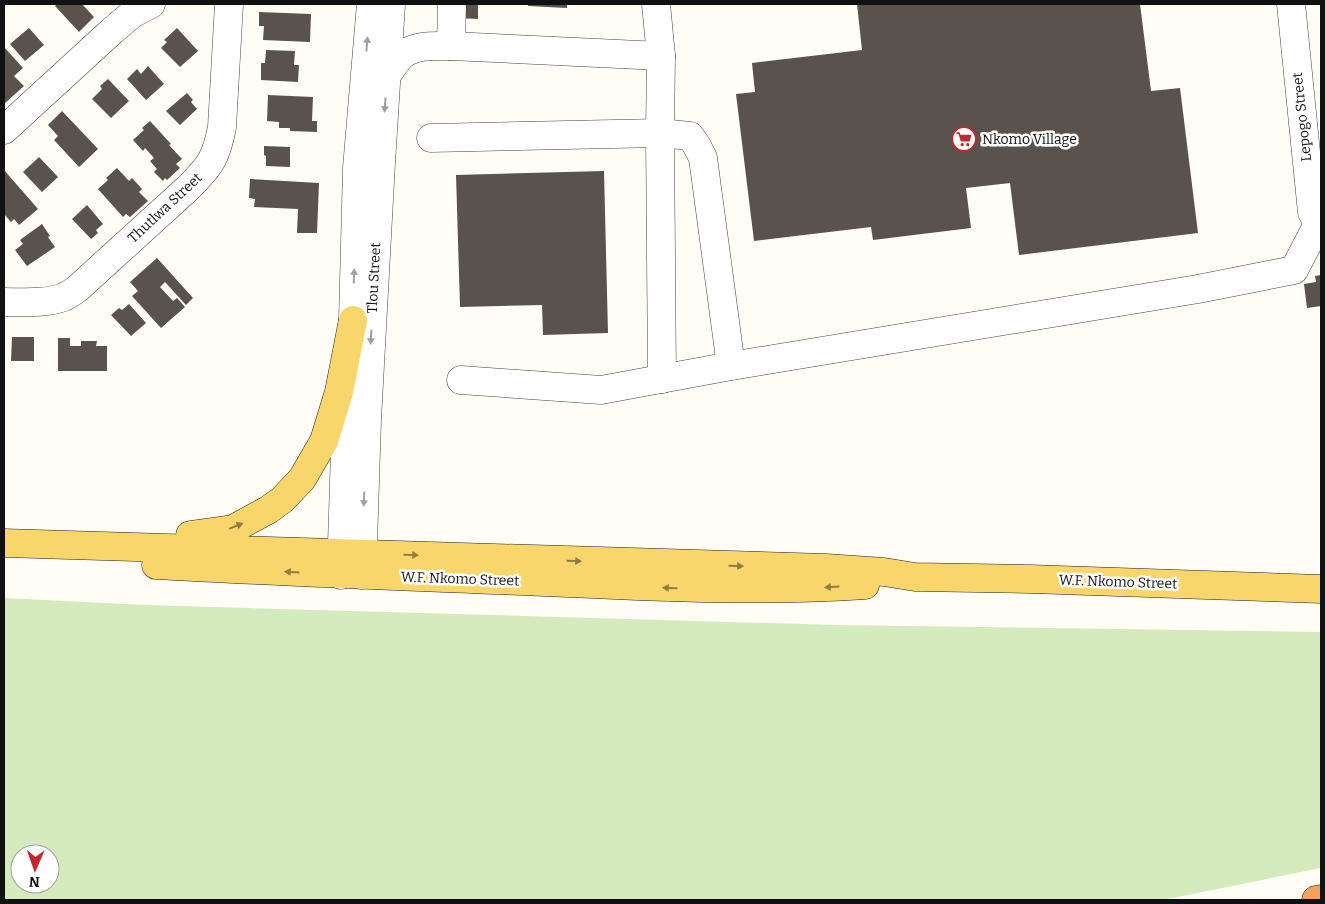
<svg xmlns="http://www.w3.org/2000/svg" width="1325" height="904" viewBox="0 0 1325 904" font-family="Bitter,serif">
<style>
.green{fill:#d5ebbd;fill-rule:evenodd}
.building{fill:#5a524d}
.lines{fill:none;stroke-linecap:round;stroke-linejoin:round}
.minor-casing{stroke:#444;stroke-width:29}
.major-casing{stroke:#222;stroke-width:29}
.highway-casing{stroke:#222;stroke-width:29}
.minor{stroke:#fff;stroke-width:28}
.major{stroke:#f9d66b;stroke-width:28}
.highway{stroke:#f5a25d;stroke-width:28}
.oneway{fill:#a0a0a0}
.oneway2{fill:#917d42}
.labels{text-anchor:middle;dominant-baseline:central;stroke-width:5;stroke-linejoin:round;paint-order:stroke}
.street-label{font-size:14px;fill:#111;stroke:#fff}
.poi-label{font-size:14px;fill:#111;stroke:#fff;text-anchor:start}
</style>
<rect width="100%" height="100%" fill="#fffdf5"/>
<!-- green -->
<path class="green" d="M 4,598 L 146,605 L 837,625 L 1321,632 L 1321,868 L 1163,900 L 4,900 ZM 20,854 L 50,854 L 50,884 L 20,884 Z"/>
<!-- building -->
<g class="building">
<path d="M 57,4 L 82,4 L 94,17 L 79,32 L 55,6 Z"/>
<path d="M 457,4 L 478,4 L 478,19 L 457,18 Z"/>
<path d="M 528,4 L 567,4 L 567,8 L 528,6 Z"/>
<path d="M 857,4 L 1140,4 L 1151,91 L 1180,88 L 1198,233 L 1019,255 L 1010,183 L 966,188 L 971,228 L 873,240 L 871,227 L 754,241 L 736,94 L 755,92 L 752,63 L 862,50 Z"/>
<path d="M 259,12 L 311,14 L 310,42 L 263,40 L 264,26 L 259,26 Z"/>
<path d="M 29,28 L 44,45 L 25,61 L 10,44 Z"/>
<path d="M 177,28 L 198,51 L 180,67 L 161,48 L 167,42 L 164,40 Z"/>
<path d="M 4,47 L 23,68 L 14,76 L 24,86 L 4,104 Z"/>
<path d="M 266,50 L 295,51 L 294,65 L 299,65 L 298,82 L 261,80 L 261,63 L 265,63 Z"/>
<path d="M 148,66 L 164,84 L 146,100 L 127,79 L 137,69 L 141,74 Z"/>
<path d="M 108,79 L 129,101 L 111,118 L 92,99 L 102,89 L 100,86 Z"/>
<path d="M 187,93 L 193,100 L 191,102 L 197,109 L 180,125 L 166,111 Z"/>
<path d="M 268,95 L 313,97 L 312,121 L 317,121 L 317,132 L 290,131 L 290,128 L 279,128 L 279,122 L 267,121 Z"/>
<path d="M 62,111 L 98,149 L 79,167 L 54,140 L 58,136 L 48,125 Z"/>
<path d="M 150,121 L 171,144 L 169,145 L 182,159 L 176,164 L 180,168 L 167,180 L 165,178 L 163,181 L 154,172 L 157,169 L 150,161 L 154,158 L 145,148 L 143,151 L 133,140 L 144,130 L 142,128 Z"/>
<path d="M 264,146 L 290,147 L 290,167 L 266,166 L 266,156 L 264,155 Z"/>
<path d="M 39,157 L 58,177 L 42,192 L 23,172 Z"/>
<path d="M 117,168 L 129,181 L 132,178 L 142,189 L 139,192 L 148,201 L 130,217 L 126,214 L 123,217 L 98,189 L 108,180 L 106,178 Z"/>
<path d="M 4,170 L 38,209 L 19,225 L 14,219 L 11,222 L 4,214 Z"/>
<path d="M 604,171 L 608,333 L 543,335 L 542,305 L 460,307 L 456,175 Z"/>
<path d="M 250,179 L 319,183 L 317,233 L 297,233 L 298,209 L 254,207 L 255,199 L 249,198 Z"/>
<path d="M 87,205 L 103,224 L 96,230 L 98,233 L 91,239 L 72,219 Z"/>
<path d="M 42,224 L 50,236 L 48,237 L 55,247 L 27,266 L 15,250 L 23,244 L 20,240 Z"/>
<path d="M 157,258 L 193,298 L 186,305 L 165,282 L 160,287 L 173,301 L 177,298 L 185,307 L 161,328 L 132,296 L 138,291 L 130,282 Z"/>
<path d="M 1321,275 L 1321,306 L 1307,308 L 1304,284 L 1316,282 L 1315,276 Z"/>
<path d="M 129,304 L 146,323 L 131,336 L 111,315 L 119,308 L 122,310 Z"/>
<path d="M 12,337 L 34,337 L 34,361 L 11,361 Z"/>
<path d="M 58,338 L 70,338 L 70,346 L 81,346 L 81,341 L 97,341 L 96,346 L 107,346 L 107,371 L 58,371 Z"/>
</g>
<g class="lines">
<!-- minor casing -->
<g class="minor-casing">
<g id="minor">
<path d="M 656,4 L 661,56 L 660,133 L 662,379"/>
<path d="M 1291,4 L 1312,212 L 1318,224 L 1321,225"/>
<path d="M 451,46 L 452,4"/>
<path d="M 386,75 C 392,69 396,61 401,56 C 415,44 434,46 451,46 L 661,56"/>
<path d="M 4,130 L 112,31 L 132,14 L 151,4"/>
<path d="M 431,138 L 660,133 L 690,136 L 697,146 L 703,158 L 731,366"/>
<path d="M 4,302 C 23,302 45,304 64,297 C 68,295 73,292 77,289 L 188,188 C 210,166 216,159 222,127 L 229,4"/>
<path d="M 461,380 L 601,390 L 731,366 L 1198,289 L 1294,270 L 1318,224"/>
<path d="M 341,575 L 346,421 L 353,320 L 357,168 L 371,4"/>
<path d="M 362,575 L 367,420 L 381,163 L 391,4"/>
</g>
</g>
<!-- major casing -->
<g class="major-casing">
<g id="major">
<path d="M 190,535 L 233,529 L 268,510 L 282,500 L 302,479 L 324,441 L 339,392 L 353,320"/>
<path d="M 4,543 L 826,568 L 884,572 L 915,577 L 1030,579 L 1321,589"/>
<path d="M 156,565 C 278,572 399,576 521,581 C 636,586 750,593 865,585"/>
</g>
</g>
<!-- highway casing -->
<g class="highway-casing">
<path id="highway" d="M 1316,900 L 1321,899"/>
</g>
<!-- minor -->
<use href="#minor" class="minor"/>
<!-- major -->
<use href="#major" class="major"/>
<!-- highway -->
<use href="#highway" class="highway"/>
</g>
<!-- one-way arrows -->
<defs><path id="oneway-solid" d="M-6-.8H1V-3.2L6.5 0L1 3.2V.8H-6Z" transform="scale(1.25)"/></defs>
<g class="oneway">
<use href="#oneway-solid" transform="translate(367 44) rotate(-85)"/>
<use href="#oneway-solid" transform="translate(385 105) rotate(94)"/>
<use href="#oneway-solid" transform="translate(354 276) rotate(-88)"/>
<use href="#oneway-solid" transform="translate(371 337) rotate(93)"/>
<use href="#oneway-solid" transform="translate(364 499) rotate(92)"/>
</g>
<g class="oneway2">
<use href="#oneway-solid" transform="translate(236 526) rotate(-22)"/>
<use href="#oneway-solid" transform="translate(411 555) rotate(2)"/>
<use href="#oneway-solid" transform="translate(574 561) rotate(2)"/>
<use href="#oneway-solid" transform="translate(736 566) rotate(1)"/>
<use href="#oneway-solid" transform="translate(292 572) rotate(-177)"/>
<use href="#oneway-solid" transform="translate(832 587) rotate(177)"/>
<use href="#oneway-solid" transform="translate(670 588) rotate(-178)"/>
</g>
<!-- icons -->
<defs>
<g id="supermarket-ring" transform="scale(1.25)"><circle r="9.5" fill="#fff" stroke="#c4262e" stroke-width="1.5"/><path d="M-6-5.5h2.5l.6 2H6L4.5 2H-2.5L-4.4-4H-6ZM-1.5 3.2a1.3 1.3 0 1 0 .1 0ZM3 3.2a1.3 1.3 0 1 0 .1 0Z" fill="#c4262e"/></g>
</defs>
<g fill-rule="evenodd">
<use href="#supermarket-ring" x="964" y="139"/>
</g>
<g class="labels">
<!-- street labels -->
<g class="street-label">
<text transform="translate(1302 117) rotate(-96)">Lepogo Street</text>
<text transform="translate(165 208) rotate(-43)">Thutlwa Street</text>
<text transform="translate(374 278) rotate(-87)">Tlou Street</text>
<text transform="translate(460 579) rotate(2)">W.F. Nkomo Street</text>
<text transform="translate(1118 582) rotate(2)">W.F. Nkomo Street</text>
</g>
<!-- poi labels -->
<g class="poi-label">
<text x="982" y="139">Nkomo Village</text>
</g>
</g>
<!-- border -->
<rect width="1325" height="904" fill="none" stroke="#111111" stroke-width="10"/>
<!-- north arrow -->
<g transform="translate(35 869) rotate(182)"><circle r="24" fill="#ffffff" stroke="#a0a0a0"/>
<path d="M0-4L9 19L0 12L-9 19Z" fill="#c4262e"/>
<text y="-8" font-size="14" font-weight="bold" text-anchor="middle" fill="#111111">N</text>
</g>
</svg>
